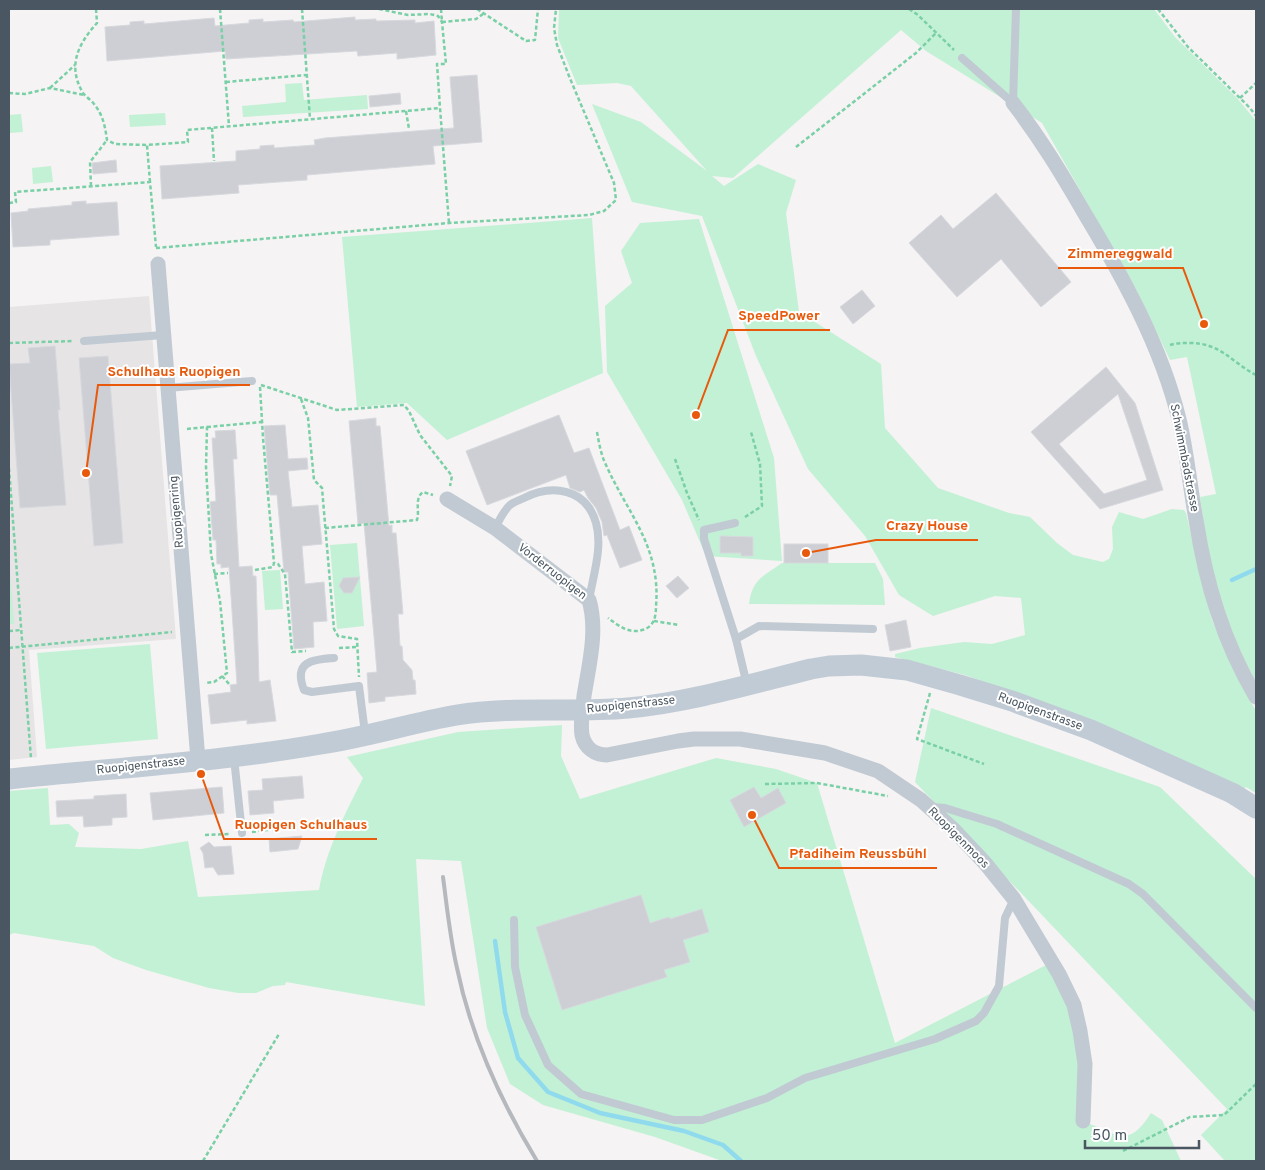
<svg xmlns="http://www.w3.org/2000/svg" width="1265" height="1170" viewBox="0 0 1265 1170" font-family="Overpass,sans-serif">
<style>
.education{fill:#e6e4e5}
.green{fill:#c3f1d5}
.lines{fill:none;stroke-linecap:round;stroke-linejoin:round}
.stream{stroke:#90daee;stroke-width:4.5}
.building{fill:#cdcfd5;stroke:#d7d9de;fill-rule:evenodd}
.path{stroke:#7ad0a6;stroke-width:2.5;stroke-dasharray:4 2.5;stroke-linecap:butt}
.lane{stroke:#c1cad2;stroke-width:8}
.street{stroke:#c1cad2;stroke-width:15}
.secondary{stroke:#c1cbd6;stroke-width:21}
.rail{stroke:#b5b8bd;stroke-width:4}
.labels{text-anchor:middle;dominant-baseline:central;stroke-width:4;stroke-linejoin:round;paint-order:stroke}
.street-label{font-size:12px;fill:#4a5661;stroke:#fff}
.leader{fill:none;stroke:#e8590c;stroke-width:2}
.callout-dot{fill:#e8590c;stroke:#fff;stroke-width:2}
.callout-label{font-size:14px;text-anchor:middle;font-weight:bold;fill:#e8590c;stroke:#fff;stroke-width:4;stroke-linejoin:round;paint-order:stroke}
</style>
<rect width="100%" height="100%" fill="#f5f3f3"/>
<!-- education -->
<path class="education" d="M 149,296 L 176,639 L 29,650 L 37,757 L 9,760 L 9,307 Z"/>
<!-- green -->
<g class="green">
<path d="M 559,9 L 1154,9 L 1175,37 L 1237,98 L 1256,121 L 1256,682 C 1234,642 1218,599 1209,555 C 1205,536 1203,516 1200,497 L 1216,494 L 1187,357 L 1170,360 L 1137,291 L 1042,123 L 926,51 L 901,30 L 733,178 L 712,176 L 724,186 L 758,164 L 796,180 L 786,213 L 799,312 L 881,364 L 885,428 L 938,488 L 1009,513 L 1030,517 L 1057,543 L 1073,555 L 1103,562 L 1109,559 L 1113,549 L 1112,527 L 1119,512 L 1143,519 L 1172,509 L 1184,510 L 1186,513 L 1205,594 L 1212,620 L 1237,677 L 1256,711 L 1256,793 L 1246,787 L 1244,790 L 1088,719 L 965,675 L 895,657 L 895,654 L 920,648 L 964,642 L 992,644 L 1025,635 L 1021,598 L 995,596 L 933,616 L 899,595 L 865,536 L 808,469 L 756,356 L 702,216 L 632,202 L 592,104 L 641,122 L 707,171 L 631,86 L 617,83 L 577,85 L 558,38 Z"/>
<path d="M 302,83 L 304,100 L 367,95 L 368,109 L 243,117 L 242,106 L 286,102 L 285,84 Z"/>
<path d="M 165,113 L 166,125 L 130,127 L 129,115 Z"/>
<path d="M 21,114 L 23,132 L 9,133 L 9,115 Z"/>
<path d="M 51,166 L 53,182 L 33,184 L 32,168 Z"/>
<path d="M 592,218 L 603,373 L 447,440 L 407,403 L 357,407 L 342,237 Z"/>
<path d="M 699,219 L 774,458 L 782,561 L 706,556 L 682,500 L 607,372 L 605,306 L 632,283 L 621,251 L 640,223 Z"/>
<path d="M 357,543 L 364,626 L 337,629 L 330,545 Z"/>
<path d="M 9,557 L 14,624 L 9,624 Z"/>
<path d="M 782,563 L 875,563 L 883,579 L 885,605 L 749,604 C 752,580 763,576 782,563 Z"/>
<path d="M 280,570 L 283,609 L 265,610 L 262,571 Z"/>
<path d="M 150,644 L 158,739 L 46,749 L 37,653 Z"/>
<path d="M 931,708 L 1160,787 L 1256,879 L 1256,1161 L 1225,1161 L 1201,1135 L 1227,1109 L 915,782 Z"/>
<path d="M 562,725 L 561,756 L 580,799 L 716,758 L 776,769 L 817,783 L 895,1043 L 1048,964 L 1073,1020 L 1079,1058 L 1079,1121 C 1115,1129 1125,1154 1151,1113 L 1162,1120 L 1181,1161 L 722,1161 L 655,1137 L 543,1105 L 510,1084 L 487,1028 L 461,861 L 416,859 L 425,1006 L 286,982 L 285,985 L 273,986 L 256,993 L 238,993 L 209,988 L 146,970 L 113,958 L 94,946 L 14,933 L 9,935 L 9,791 L 48,788 L 50,825 L 69,824 L 79,833 L 75,847 L 141,849 L 188,841 L 198,897 L 319,890 C 326,850 345,814 363,778 L 347,757 L 458,732 Z"/>
</g>
<g class="lines">
<!-- stream -->
<g class="stream">
<path d="M 1232,580 L 1256,569"/>
<path d="M 495,941 L 505,1012 L 518,1058 L 548,1092 L 600,1113 L 684,1131 L 723,1145 L 741,1161"/>
</g>
</g>
<!-- building -->
<g class="building">
<path d="M 355,17 L 355,20 L 376,19 L 376,21 L 415,20 L 415,23 L 434,21 L 436,55 L 397,59 L 397,53 L 358,56 L 357,51 L 226,59 L 225,51 L 107,61 L 105,27 L 130,25 L 130,22 L 144,21 L 144,24 L 214,18 L 215,26 L 249,23 L 249,20 L 263,19 L 263,22 L 293,20 L 294,22 Z"/>
<path d="M 477,75 L 482,142 L 433,146 L 435,164 L 307,175 L 307,180 L 238,185 L 239,193 L 162,199 L 160,166 L 236,161 L 236,151 L 260,149 L 260,146 L 274,145 L 274,148 L 315,145 L 314,140 L 325,138 L 454,128 L 450,77 Z"/>
<path d="M 400,93 L 401,104 L 370,107 L 369,96 Z"/>
<path d="M 116,160 L 117,172 L 93,174 L 92,163 Z"/>
<path d="M 996,193 L 1071,282 L 1041,307 L 1001,259 L 957,297 L 909,243 L 941,215 L 953,229 Z"/>
<path d="M 86,201 L 86,204 L 117,202 L 119,235 L 50,240 L 50,245 L 13,247 L 11,213 L 28,211 L 28,209 L 72,205 L 72,202 Z"/>
<path d="M 862,290 L 875,306 L 853,324 L 840,307 Z"/>
<path d="M 55,346 L 60,410 L 58,410 L 66,505 L 20,508 L 9,364 L 30,363 L 28,348 Z"/>
<path d="M 108,356 L 123,543 L 94,546 L 79,358 Z"/>
<path d="M 1106,367 L 1135,403 L 1163,490 L 1100,509 L 1031,432 ZM 1118,394 L 1147,480 L 1104,494 L 1059,444 Z"/>
<path d="M 559,415 L 574,453 L 589,448 L 620,530 L 629,526 L 642,560 L 620,568 L 607,535 L 604,536 L 602,522 L 596,508 L 588,498 L 584,490 L 580,492 L 570,488 L 566,475 L 487,505 L 466,451 Z"/>
<path d="M 376,418 L 376,426 L 380,426 L 389,526 L 392,525 L 392,533 L 396,533 L 403,614 L 398,614 L 400,646 L 402,646 L 403,660 L 412,670 L 413,680 L 415,680 L 416,694 L 385,697 L 385,701 L 369,703 L 367,673 L 377,672 L 375,648 L 364,523 L 358,524 L 349,421 Z"/>
<path d="M 285,425 L 288,459 L 307,458 L 308,469 L 288,471 L 292,507 L 318,505 L 322,544 L 302,546 L 305,584 L 324,582 L 327,621 L 313,622 L 314,647 L 294,649 L 288,572 L 284,572 L 277,495 L 270,495 L 264,426 Z"/>
<path d="M 235,430 L 237,459 L 233,459 L 239,567 L 252,566 L 253,576 L 256,576 L 259,682 L 270,680 L 276,721 L 247,724 L 247,720 L 211,724 L 208,695 L 231,692 L 230,685 L 237,684 L 229,567 L 221,568 L 221,564 L 217,564 L 216,540 L 213,540 L 210,502 L 216,501 L 212,438 L 216,438 L 215,431 Z"/>
<path d="M 720,536 L 753,537 L 753,556 L 741,556 L 741,553 L 720,553 Z"/>
<rect x="784" y="544" width="44" height="19"/>
<path d="M 678,576 L 689,588 L 677,598 L 666,586 Z"/>
<path d="M 360,577 L 352,593 L 344,593 L 339,586 L 343,578 Z"/>
<path d="M 906,620 L 911,647 L 890,651 L 885,625 Z"/>
<path d="M 302,776 L 304,798 L 273,801 L 274,813 L 250,815 L 248,791 L 263,790 L 262,779 Z"/>
<path d="M 222,787 L 224,813 L 153,820 L 150,793 Z"/>
<path d="M 754,787 L 761,798 L 778,788 L 786,803 L 744,827 L 730,800 Z"/>
<path d="M 126,794 L 127,817 L 112,818 L 112,825 L 84,827 L 83,816 L 57,817 L 56,801 L 94,799 L 94,796 Z"/>
<path d="M 302,836 L 298,849 L 270,852 L 269,839 Z"/>
<path d="M 209,842 L 214,847 L 231,846 L 234,874 L 218,875 L 213,867 L 205,868 L 203,853 L 200,848 Z"/>
<path d="M 641,895 L 650,923 L 669,917 L 670,919 L 702,909 L 709,932 L 683,940 L 690,962 L 664,970 L 667,977 L 562,1010 L 536,927 Z"/>
</g>
<g class="lines">
<!-- path -->
<g class="path">
<path d="M 96,9 L 97,23 C 78,44 67,66 83,93 C 86,97 91,100 94,104 C 103,115 105,126 107,140 L 115,144 L 147,145"/>
<path d="M 220,9 L 229,126"/>
<path d="M 302,9 L 310,119"/>
<path d="M 379,9 L 408,15 L 430,14 L 438,16 L 442,22 L 446,64 L 437,64 L 440,108"/>
<path d="M 441,9 L 442,22 L 476,19 L 483,14"/>
<path d="M 477,9 L 526,41 L 535,40 L 538,9"/>
<path d="M 909,9 L 918,15 L 954,50"/>
<path d="M 1158,9 L 1188,47 L 1250,108 L 1256,116"/>
<path d="M 226,82 L 306,75"/>
<path d="M 50,88 L 75,65"/>
<path d="M 9,93 L 25,94 L 50,88 L 84,95"/>
<path d="M 1240,98 L 1256,83"/>
<path d="M 406,111 L 409,129"/>
<path d="M 212,128 L 214,161"/>
<path d="M 796,147 L 916,53 L 936,33"/>
<path d="M 150,182 L 147,145 L 188,142 L 187,130 L 440,108 L 449,223"/>
<path d="M 91,186 L 90,162 L 107,140"/>
<path d="M 9,203 L 16,202 L 15,192 L 150,182 L 156,247"/>
<path d="M 156,248 L 449,223 L 589,215 L 604,211 L 616,200 L 614,183 L 569,76 L 557,45 L 554,28 L 556,9"/>
<path d="M 9,343 L 73,341"/>
<path d="M 1170,345 C 1176,343 1183,343 1190,343 C 1221,343 1231,362 1256,375"/>
<path d="M 261,385 L 337,410 L 404,405 L 409,411 L 420,435 L 452,476 L 450,486"/>
<path d="M 260,387 L 263,438 L 274,563"/>
<path d="M 301,399 L 308,418 L 314,480 L 322,488 L 334,629 L 338,636 L 357,639 L 359,677"/>
<path d="M 207,427 L 262,422"/>
<path d="M 187,429 L 207,427 L 206,467 L 211,554 L 220,601 L 227,673 L 214,682 L 205,683"/>
<path d="M 597,432 C 599,443 601,455 606,465 C 628,514 661,547 656,606 C 656,617 654,627 642,630 C 629,634 619,626 608,618"/>
<path d="M 675,459 L 687,493 L 699,520"/>
<path d="M 9,468 L 31,759"/>
<path d="M 745,517 L 762,506 L 760,464 L 751,432"/>
<path d="M 325,528 L 417,520 C 420,510 414,499 423,492 L 433,495"/>
<path d="M 255,570 L 273,567 L 274,563 L 278,564 L 285,574 L 292,652 L 306,651"/>
<path d="M 214,574 L 228,573"/>
<path d="M 654,621 L 679,625"/>
<path d="M 9,631 L 21,630"/>
<path d="M 9,648 L 172,632"/>
<path d="M 339,648 L 358,647"/>
<path d="M 222,676 L 230,685"/>
<path d="M 930,693 L 917,739 L 984,764"/>
<path d="M 765,784 L 817,783 L 888,796"/>
<path d="M 252,832 L 281,828"/>
<path d="M 205,835 L 231,834"/>
<path d="M 1123,1151 L 1190,1117 L 1224,1115 L 1256,1084"/>
<path d="M 203,1161 L 279,1034"/>
</g>
<!-- lane -->
<g class="lane">
<path d="M 962,58 L 1013,103"/>
<path d="M 1013,103 L 1016,9"/>
<path d="M 84,341 L 163,335"/>
<path d="M 167,388 L 252,381"/>
<path d="M 735,523 L 704,530 L 704,539 L 736,639"/>
<path d="M 495,528 C 499,521 504,510 510,505 C 514,502 520,500 524,498 C 552,484 586,488 596,523 C 603,547 593,576 589,600"/>
<path d="M 334,658 C 312,659 293,662 304,690 L 312,692 L 359,686 L 365,733"/>
<path d="M 747,685 L 736,639 L 759,626 L 873,629"/>
<path d="M 234,758 L 242,833"/>
<path d="M 932,807 L 945,808 L 997,824 L 1129,884 L 1143,894 L 1256,1008"/>
<path d="M 514,920 L 515,967 L 525,1015 L 548,1065 L 581,1094 L 674,1120 L 702,1120 L 767,1098 L 805,1078 L 935,1039 L 976,1021 L 984,1013 L 999,986 L 1005,918 L 1014,899"/>
</g>
<!-- street -->
<g class="street">
<path d="M 1013,103 C 1041,139 1063,176 1085,214 C 1124,279 1161,346 1179,419 C 1187,452 1190,487 1196,520 C 1206,584 1223,641 1256,697"/>
<path d="M 158,264 L 198,760"/>
<path d="M 447,499 L 495,528 L 589,600 C 598,630 589,665 584,696 C 583,708 580,723 582,735 C 585,748 595,755 607,755 L 678,741 L 694,739 L 740,739 L 825,753 L 878,771 L 921,800 L 952,828 L 985,863 L 1014,899 L 1059,974 L 1074,1005 L 1080,1031 L 1085,1064 L 1083,1121"/>
</g>
<!-- secondary -->
<path class="secondary" d="M 9,779 C 113,768 218,762 321,744 C 367,737 411,723 457,715 C 513,706 571,713 628,708 C 690,702 751,684 811,669 L 829,666 L 861,665 L 907,670 L 960,685 L 1012,701 L 1091,730 L 1232,793 L 1256,808"/>
<!-- rail -->
<path class="rail" d="M 443,877 C 447,907 450,938 457,968 C 471,1036 501,1102 537,1161"/>
</g>
<g class="labels">
<!-- street labels -->
<g class="street-label">
<text transform="translate(1184 458) rotate(79)">Schwimmbadstrasse</text>
<text transform="translate(177 512) rotate(-95)">Ruopigenring</text>
<text transform="translate(552 572) rotate(38)">Vorderruopigen</text>
<text transform="translate(631 705) rotate(-6)">Ruopigenstrasse</text>
<text transform="translate(1040 712) rotate(20)">Ruopigenstrasse</text>
<text transform="translate(141 766) rotate(-6)">Ruopigenstrasse</text>
<text transform="translate(958 838) rotate(45)">Ruopigenmoos</text>
</g>
</g>
<!-- callouts -->
<path class="leader" d="M1204 324L1183 268H1058M696 415L728 330H830M86 473L98 385H250M806 553L876 540H978M201 774L224 839H377M752 815L779 868H937"/>
<g class="callout-dot">
<circle cx="1204" cy="324" r="5"/>
<circle cx="696" cy="415" r="5"/>
<circle cx="86" cy="473" r="5"/>
<circle cx="806" cy="553" r="5"/>
<circle cx="201" cy="774" r="5"/>
<circle cx="752" cy="815" r="5"/>
</g>
<g class="callout-label">
<text x="1120" y="258">Zimmereggwald</text>
<text x="779" y="320">SpeedPower</text>
<text x="174" y="376">Schulhaus Ruopigen</text>
<text x="927" y="530">Crazy House</text>
<text x="301" y="829">Ruopigen Schulhaus</text>
<text x="858" y="858">Pfadiheim Reussbühl</text>
</g>
<!-- border -->
<rect width="1265" height="1170" fill="none" stroke="#4a5661" stroke-width="20"/>
<!-- scale -->
<path d="M1085 1140v8h114v-8" fill="none" stroke="#4a5661" stroke-width="2.5"/>
<text x="1092" y="1140" font-size="15" fill="#4a5661" stroke="#ffffff" stroke-width="4" paint-order="stroke">50 m</text>
</svg>
